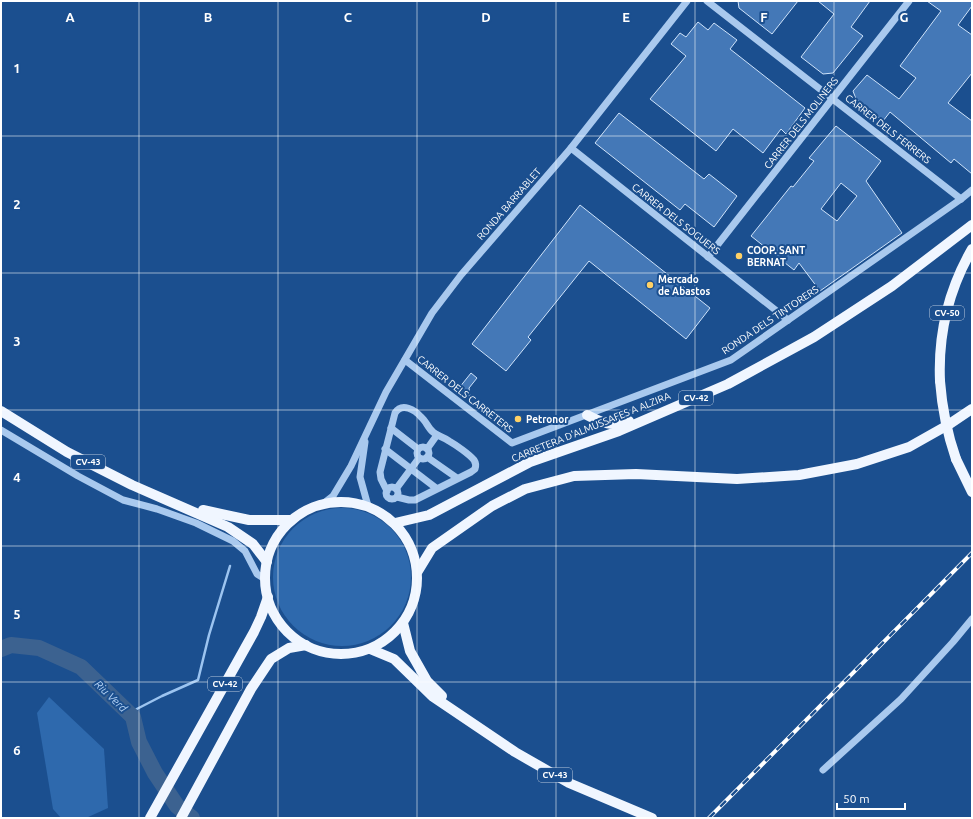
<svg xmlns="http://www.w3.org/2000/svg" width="973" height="819" viewBox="0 0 973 819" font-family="Ubuntu,sans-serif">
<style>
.green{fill:#2e69ad}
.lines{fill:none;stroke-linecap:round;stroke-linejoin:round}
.stream{stroke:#9cc4f0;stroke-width:2.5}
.river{stroke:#3c6290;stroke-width:16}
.building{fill:#4478b7;stroke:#cfe3fa;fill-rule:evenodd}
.minor{stroke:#a9c9ee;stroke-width:7}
.major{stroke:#f0f6ff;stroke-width:10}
.rail-casing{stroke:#fff;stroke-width:4}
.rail{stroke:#1b4f8f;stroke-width:2.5;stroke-dasharray:8;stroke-linecap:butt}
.major-bridge{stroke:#f0f6ff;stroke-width:10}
.grid{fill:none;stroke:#fff;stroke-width:1;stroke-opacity:0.55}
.poi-dot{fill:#ffd166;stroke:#1b4f8f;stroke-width:1.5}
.labels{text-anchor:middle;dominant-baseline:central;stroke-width:4;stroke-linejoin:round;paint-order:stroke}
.shield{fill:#1b4f8f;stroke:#bbcadd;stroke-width:1}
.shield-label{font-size:9px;font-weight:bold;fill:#fff}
.street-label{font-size:10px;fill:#fff;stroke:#1b4f8f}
.poi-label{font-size:10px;font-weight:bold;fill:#fff;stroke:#1b4f8f;text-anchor:start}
.water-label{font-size:11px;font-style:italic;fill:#b5d3f5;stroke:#1b4f8f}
.grid-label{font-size:13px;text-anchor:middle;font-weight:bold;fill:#fff;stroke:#1b4f8f;stroke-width:4;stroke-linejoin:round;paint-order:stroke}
</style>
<rect width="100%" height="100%" fill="#1b4f8f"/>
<!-- green -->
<g class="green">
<circle cx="342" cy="577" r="69"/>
<path d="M 49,697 L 104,749 L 108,808 L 86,818 L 61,818 L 53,809 L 37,713 Z"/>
</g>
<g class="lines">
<!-- stream -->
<path class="stream" d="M 129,713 L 162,696 L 198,680 L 209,635 L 230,566"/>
<!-- river -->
<path class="river" d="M 1,649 L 11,645 L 39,648 L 81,667 L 133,717 L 139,742 L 155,773 L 177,806 L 192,818"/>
</g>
<!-- building -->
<g class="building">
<path d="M 738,1 L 798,1 L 772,34 L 739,8 Z"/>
<path d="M 818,1 L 870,1 L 851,27 L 863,36 L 833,73 L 823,74 L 801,57 L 834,14 Z"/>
<path d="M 927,1 L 972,1 L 972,6 L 958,25 L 972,35 L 972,73 L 948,103 L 972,121 L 972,174 L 954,159 L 951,163 L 890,112 L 883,121 L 856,99 L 853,91 L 867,75 L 899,99 L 916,78 L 900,66 L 941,11 Z"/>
<path d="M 698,22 L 708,30 L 714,23 L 737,40 L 730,49 L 805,108 L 786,134 L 781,129 L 763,153 L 733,129 L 716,151 L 650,99 L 686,56 L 671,44 L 680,33 L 686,37 Z"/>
<path d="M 619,113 L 704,179 L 709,174 L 737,196 L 714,227 L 685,204 L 680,210 L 595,143 Z"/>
<path d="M 836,126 L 881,161 L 866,181 L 902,233 L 820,291 L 799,263 L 794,270 L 751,236 L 791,186 L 793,187 L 814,161 L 809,158 ZM 841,183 L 857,196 L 837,221 L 821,209 Z"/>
<path d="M 580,205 L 710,308 L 686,339 L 589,261 L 528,337 L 531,340 L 506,371 L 472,344 Z"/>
<path d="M 471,373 L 477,378 L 469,388 L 470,397 L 459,388 Z"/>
</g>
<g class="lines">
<!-- minor -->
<g class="minor">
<path d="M 707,1 L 961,199"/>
<path d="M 571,148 L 788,320"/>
<path d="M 708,257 L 909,1"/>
<path d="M 405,360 L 512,443 L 731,360 L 961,199 L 972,190"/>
<path d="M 391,428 L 418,449"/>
<path d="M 1,430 L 78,476 L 123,500 L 157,509 L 196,523 L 233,541 L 245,551 L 257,574 L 265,579"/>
<path d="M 365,442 L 360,477 L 368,506"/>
<circle cx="423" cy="453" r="6"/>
<path d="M 385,449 L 436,488"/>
<path d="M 427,449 L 437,435"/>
<path d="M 427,457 L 457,478"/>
<circle cx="392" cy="493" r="6"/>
<path d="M 396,489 L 419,458"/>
<path d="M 387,491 L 381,479 L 380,472 L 395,413 C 402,402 415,410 421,417 C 426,421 428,428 433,432 C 437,436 444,437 449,441 C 456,445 469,454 474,460 C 476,463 476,466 475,469 L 471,472 L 415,500 L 409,500 L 397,497"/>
<path d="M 324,503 L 333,496 L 351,466 L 386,392 L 432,313 L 461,275 L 571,148 L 687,1"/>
<path d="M 823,770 L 901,699 L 953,642 L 972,619"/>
</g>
<!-- major -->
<g class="major">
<path d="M 940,381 C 938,335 949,289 972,249"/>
<path d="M 1,411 L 67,452 L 132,485 L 228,527 L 253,544 L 267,562"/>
<path d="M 587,415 C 602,423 612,427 629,421"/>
<path d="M 956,459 L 972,492"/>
<circle cx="341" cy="578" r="76"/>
<path d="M 203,510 L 249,520 L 291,520"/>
<path d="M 395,523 L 429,515 L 530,462 L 619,431 L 728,384 L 814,337 L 892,286 L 972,225"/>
<path d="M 418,571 L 432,548 L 492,506 L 525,489 L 574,476 L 636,474 L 737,479 L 799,475 L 857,464 L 909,447 L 948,425 L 972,409"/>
<path d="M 403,623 L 410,651 L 427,681 L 442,696"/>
<path d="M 370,649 L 394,659 L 432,696 L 515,752 L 569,783 L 652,818"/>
<path d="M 150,818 L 254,632 L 261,617 L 268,597"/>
<path d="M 181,818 L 251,689 L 271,659 L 289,648 L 306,645"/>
</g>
<!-- rail casing -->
<g class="rail-casing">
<path id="rail" d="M 709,818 L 972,553"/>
</g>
<!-- rail -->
<use href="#rail" class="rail"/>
<!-- major-bridge -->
<path class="major-bridge" d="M 940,381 C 942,408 947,433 956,459"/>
</g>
<!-- grid -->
<path class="grid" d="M 139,1 L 139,818M 278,1 L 278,818M 417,1 L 417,818M 556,1 L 556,818M 695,1 L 695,818M 834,1 L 834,818M 1,136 L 972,136M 1,273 L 972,273M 1,410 L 972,410M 1,546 L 972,546M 1,682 L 972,682"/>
<!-- markers -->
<g class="poi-dot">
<circle cx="739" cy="256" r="4"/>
<circle cx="650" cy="285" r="4"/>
<circle cx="518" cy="419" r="4"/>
</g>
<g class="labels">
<!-- shield labels -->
<g class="shield">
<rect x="930" y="306" width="34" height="14" rx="3"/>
<rect x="679" y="391" width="34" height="14" rx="3"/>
<rect x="71" y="455" width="34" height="14" rx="3"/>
<rect x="208" y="677" width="34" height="14" rx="3"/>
<rect x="538" y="768" width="34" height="14" rx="3"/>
</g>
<g class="shield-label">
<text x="947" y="313">CV-50</text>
<text x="696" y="398">CV-42</text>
<text x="88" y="462">CV-43</text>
<text x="225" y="684">CV-42</text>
<text x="555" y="775">CV-43</text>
</g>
<!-- street labels -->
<g class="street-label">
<text transform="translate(801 123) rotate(-52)">CARRER DELS MOLINERS</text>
<text transform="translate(888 129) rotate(38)">CARRER DELS FERRERS</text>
<text transform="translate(509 204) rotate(-49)">RONDA BARRABLET</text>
<text transform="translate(676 219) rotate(38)">CARRER DELS SOGUERS</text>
<text transform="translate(770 320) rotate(-34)">RONDA DELS TINTORERS</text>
<text transform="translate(465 394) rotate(38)">CARRER DELS CARRETERS</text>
<text transform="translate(591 427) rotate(-22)">CARRETERA D'ALMUSSAFES A ALZIRA</text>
</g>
<!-- poi labels -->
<g class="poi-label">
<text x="747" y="250">COOP. SANT<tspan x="747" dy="12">BERNAT</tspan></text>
<text x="658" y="279">Mercado<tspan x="658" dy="12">de Abastos</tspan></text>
<text x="526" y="419">Petronor</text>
</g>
<!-- water labels -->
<g class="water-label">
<text transform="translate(111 696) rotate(44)">Riu Verd</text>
</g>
</g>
<g class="grid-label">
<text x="70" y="22">A</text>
<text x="208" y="22">B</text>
<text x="348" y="22">C</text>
<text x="486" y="22">D</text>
<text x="626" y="22">E</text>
<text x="764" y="22">F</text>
<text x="904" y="22">G</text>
<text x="17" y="73">1</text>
<text x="17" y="209">2</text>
<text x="17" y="346">3</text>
<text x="17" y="482">4</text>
<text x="17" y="619">5</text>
<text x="17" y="755">6</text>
</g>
<!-- border -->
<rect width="973" height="819" fill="none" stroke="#ffffff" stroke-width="4"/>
<!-- scale -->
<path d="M837 803v6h68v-6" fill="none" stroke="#ffffff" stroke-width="2"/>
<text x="843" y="803" font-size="12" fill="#ffffff" stroke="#1b4f8f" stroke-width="3" paint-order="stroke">50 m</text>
</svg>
